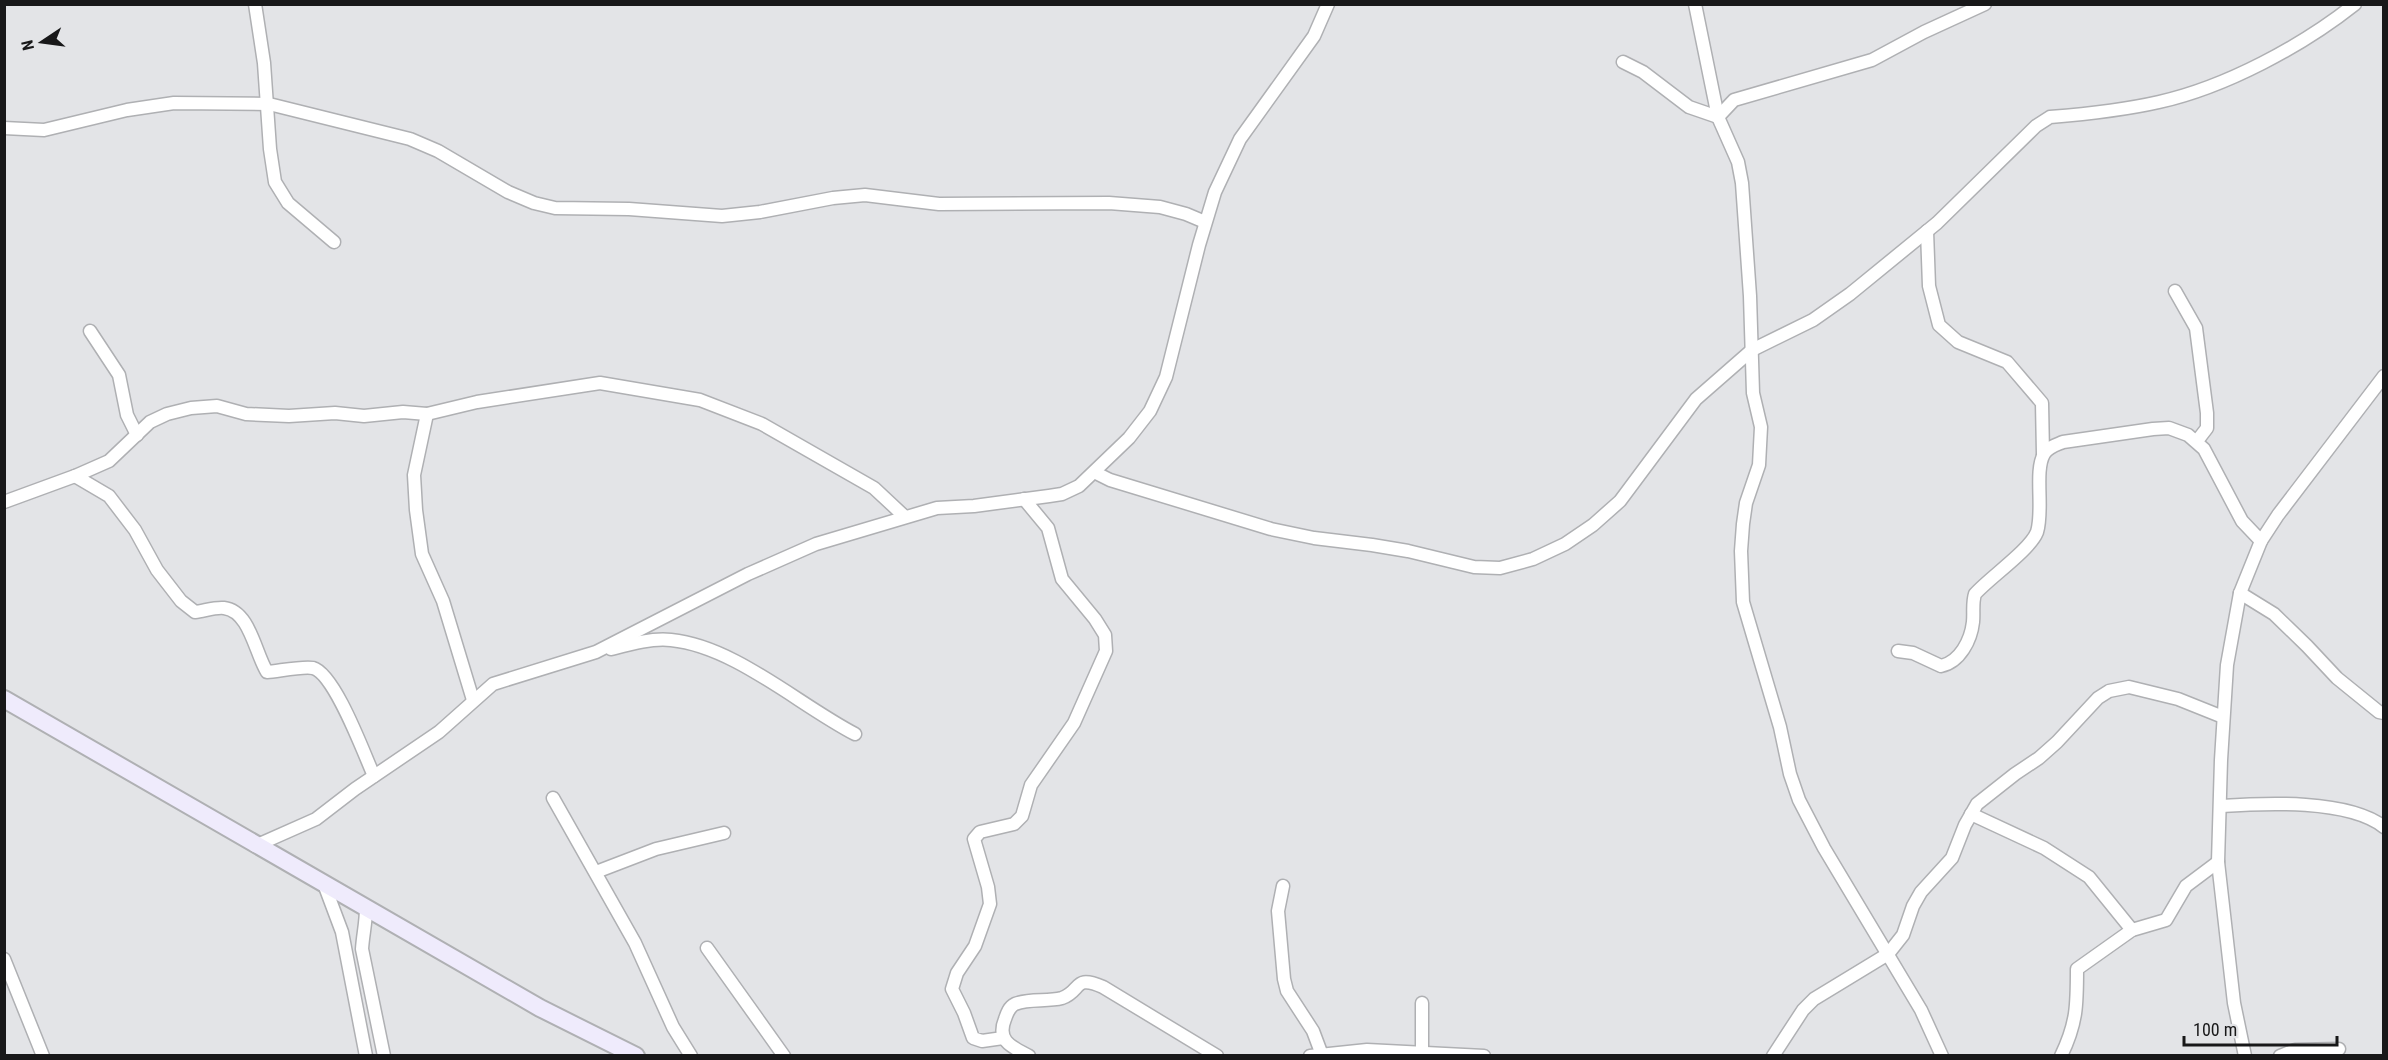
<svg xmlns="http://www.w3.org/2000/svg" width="2388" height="1060" viewBox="0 0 2388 1060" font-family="'Roboto Condensed',sans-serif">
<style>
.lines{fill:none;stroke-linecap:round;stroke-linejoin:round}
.minor-casing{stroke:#afb0b3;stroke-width:15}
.secondary-casing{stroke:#afb0b3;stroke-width:20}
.minor{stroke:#fff;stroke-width:12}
.secondary{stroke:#efebfc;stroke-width:16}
</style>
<rect width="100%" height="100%" fill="#e3e4e7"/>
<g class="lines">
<!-- minor casing -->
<g class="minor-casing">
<g id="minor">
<path d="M 255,4 L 264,63 L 270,149 L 275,182 L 288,203 L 334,242"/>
<path d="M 1695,4 L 1718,117 L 1738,162 L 1742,183 L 1750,296 L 1753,393 L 1761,427 L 1759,465 L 1746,503 L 1743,524 L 1741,551 L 1743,602 L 1780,727 L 1790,774 L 1799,800 L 1824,848 L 1921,1010 L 1942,1056"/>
<path d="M 1623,62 L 1643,72 L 1689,107 L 1718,117 L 1734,100 L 1872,60 L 1924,32 L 1985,4"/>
<path d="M 4,128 L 44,130 L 127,110 L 174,103 L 269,104 L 410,139 L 438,151 L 508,192 L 534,203 L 555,208 L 629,209 L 722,216 L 760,212 L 833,198 L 865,195 L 939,204 L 1109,203 L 1160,207 L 1186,214 L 1205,222"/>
<path d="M 1927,231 L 1929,286 L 1939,325 L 1958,342 L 2007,362 L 2042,403 L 2043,454"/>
<path d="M 2175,291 L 2196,328 L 2207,413 L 2207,428 L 2197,441"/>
<path d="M 90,331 L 119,375 L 127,415 L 137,435"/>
<path d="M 427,414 L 414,475 L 416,510 L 422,554 L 443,601 L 473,700"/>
<path d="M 1096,473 L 1110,480 L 1271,529 L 1314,538 L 1372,545 L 1408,551 L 1474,567 L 1500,568 L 1533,559 L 1565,544 L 1593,525 L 1620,501 L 1696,399 L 1752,350 L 1813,320 L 1850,294 L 1937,223 L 2036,126 L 2050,117 C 2087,114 2124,110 2159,102 C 2226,87 2302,46 2355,4"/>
<path d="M 75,476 L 109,496 L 135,530 L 157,570 L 181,601 L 195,612 C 204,611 215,607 224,608 C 250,611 255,653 267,672 C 279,671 303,666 313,668 C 335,674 364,754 374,776"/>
<path d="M 4,502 L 75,476 L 109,461 L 150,422 L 167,414 L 191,408 L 217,406 L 246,414 L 289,416 L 335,413 L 364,416 L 403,412 L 427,414 L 477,402 L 600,383 L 700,400 L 762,424 L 874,488 L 904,516"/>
<path d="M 2240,593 L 2274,614 L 2307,646 L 2337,678 L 2379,712 L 2384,713"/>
<path d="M 611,649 C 630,644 651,638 671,640 C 734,646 799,705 855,734"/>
<path d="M 1898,651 L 1913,653 L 1941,666 C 1960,662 1971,640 1973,622 C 1974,613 1972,603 1975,594 C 1989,578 2030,550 2037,532 C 2044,510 2034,471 2044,454 C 2048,447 2056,445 2063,442 L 2153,429 L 2169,428 L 2188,435 L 2204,449 L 2242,521 L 2261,541"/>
<path d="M 553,798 L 635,943 L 673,1027 L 691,1056"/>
<path d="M 2221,806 C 2265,803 2348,799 2384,827"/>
<path d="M 1971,814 L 2044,848 L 2089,877 L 2132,930"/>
<path d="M 255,846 L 316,819 L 355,789 L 439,732 L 493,684 L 596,652 L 748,574 L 816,544 L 937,508 L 974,506 L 1049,496 L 1062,494 L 1079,486 L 1129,438 L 1150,411 L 1166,377 L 1199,245 L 1215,192 L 1240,139 L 1314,36 L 1328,4"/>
<path d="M 596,872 L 656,849 L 724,833"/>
<path d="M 324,884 L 342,932 L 366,1056"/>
<path d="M 1283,886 L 1278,911 L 1284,979 L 1287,991 L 1313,1031 L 1322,1055"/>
<path d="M 366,908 C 366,923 363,934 362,949 L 384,1056"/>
<path d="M 707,948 L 784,1056"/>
<path d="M 4,959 L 43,1056"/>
<path d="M 1422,1003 L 1422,1053"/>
<path d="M 1003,1038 L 982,1041 L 973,1038 L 964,1013 L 952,989 L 957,973 L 975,946 L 990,904 L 988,887 L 974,839 L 980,832 L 1014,824 L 1022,816 L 1031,785 L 1074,723 L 1106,651 L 1105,635 L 1095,619 L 1062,579 L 1048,528 L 1024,499"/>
<path d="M 1029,1056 C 1012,1047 996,1041 1005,1019 C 1007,1013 1009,1007 1015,1004 C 1029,998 1047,1002 1062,998 C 1082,991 1073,974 1103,987 L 1217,1056"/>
<path d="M 1310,1056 L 1367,1050 L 1484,1056"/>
<path d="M 1773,1056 L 1803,1010 L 1814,999 L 1888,954 L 1903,935 L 1913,906 L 1921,892 L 1952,858 L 1965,825 L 1977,804 L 2015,774 L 2039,758 L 2057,742 L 2098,698 L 2109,691 L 2129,687 L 2178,699 L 2223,717"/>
<path d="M 2061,1056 C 2077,1023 2077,1005 2077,969 L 2132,930 L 2166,920 L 2186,886 L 2218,862"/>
<path d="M 2245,1056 L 2234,1003 L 2218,862 L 2221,760 L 2227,665 L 2240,593 L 2261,541 L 2278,515 L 2384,376"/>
<path d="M 2280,1056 L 2295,1050 L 2339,1049"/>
</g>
</g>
<!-- secondary casing -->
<g class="secondary-casing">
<path id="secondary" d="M 4,699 L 540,1008 L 636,1056"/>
</g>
<!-- minor -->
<use href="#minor" class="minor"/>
<!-- secondary -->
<use href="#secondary" class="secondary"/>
</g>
<!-- border -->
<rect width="2388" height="1060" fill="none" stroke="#181819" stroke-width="12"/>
<!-- north arrow -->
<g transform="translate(42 42) rotate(257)" stroke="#e3e4e7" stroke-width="4.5" paint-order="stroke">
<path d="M0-4.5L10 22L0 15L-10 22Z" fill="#181819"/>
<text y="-9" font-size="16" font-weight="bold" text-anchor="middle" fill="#181819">N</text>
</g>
<!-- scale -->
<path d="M2184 1036v9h153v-9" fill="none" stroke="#181819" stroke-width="3"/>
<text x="2193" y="1036" font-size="18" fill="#181819" stroke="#e3e4e7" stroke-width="4.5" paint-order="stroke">100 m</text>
</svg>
